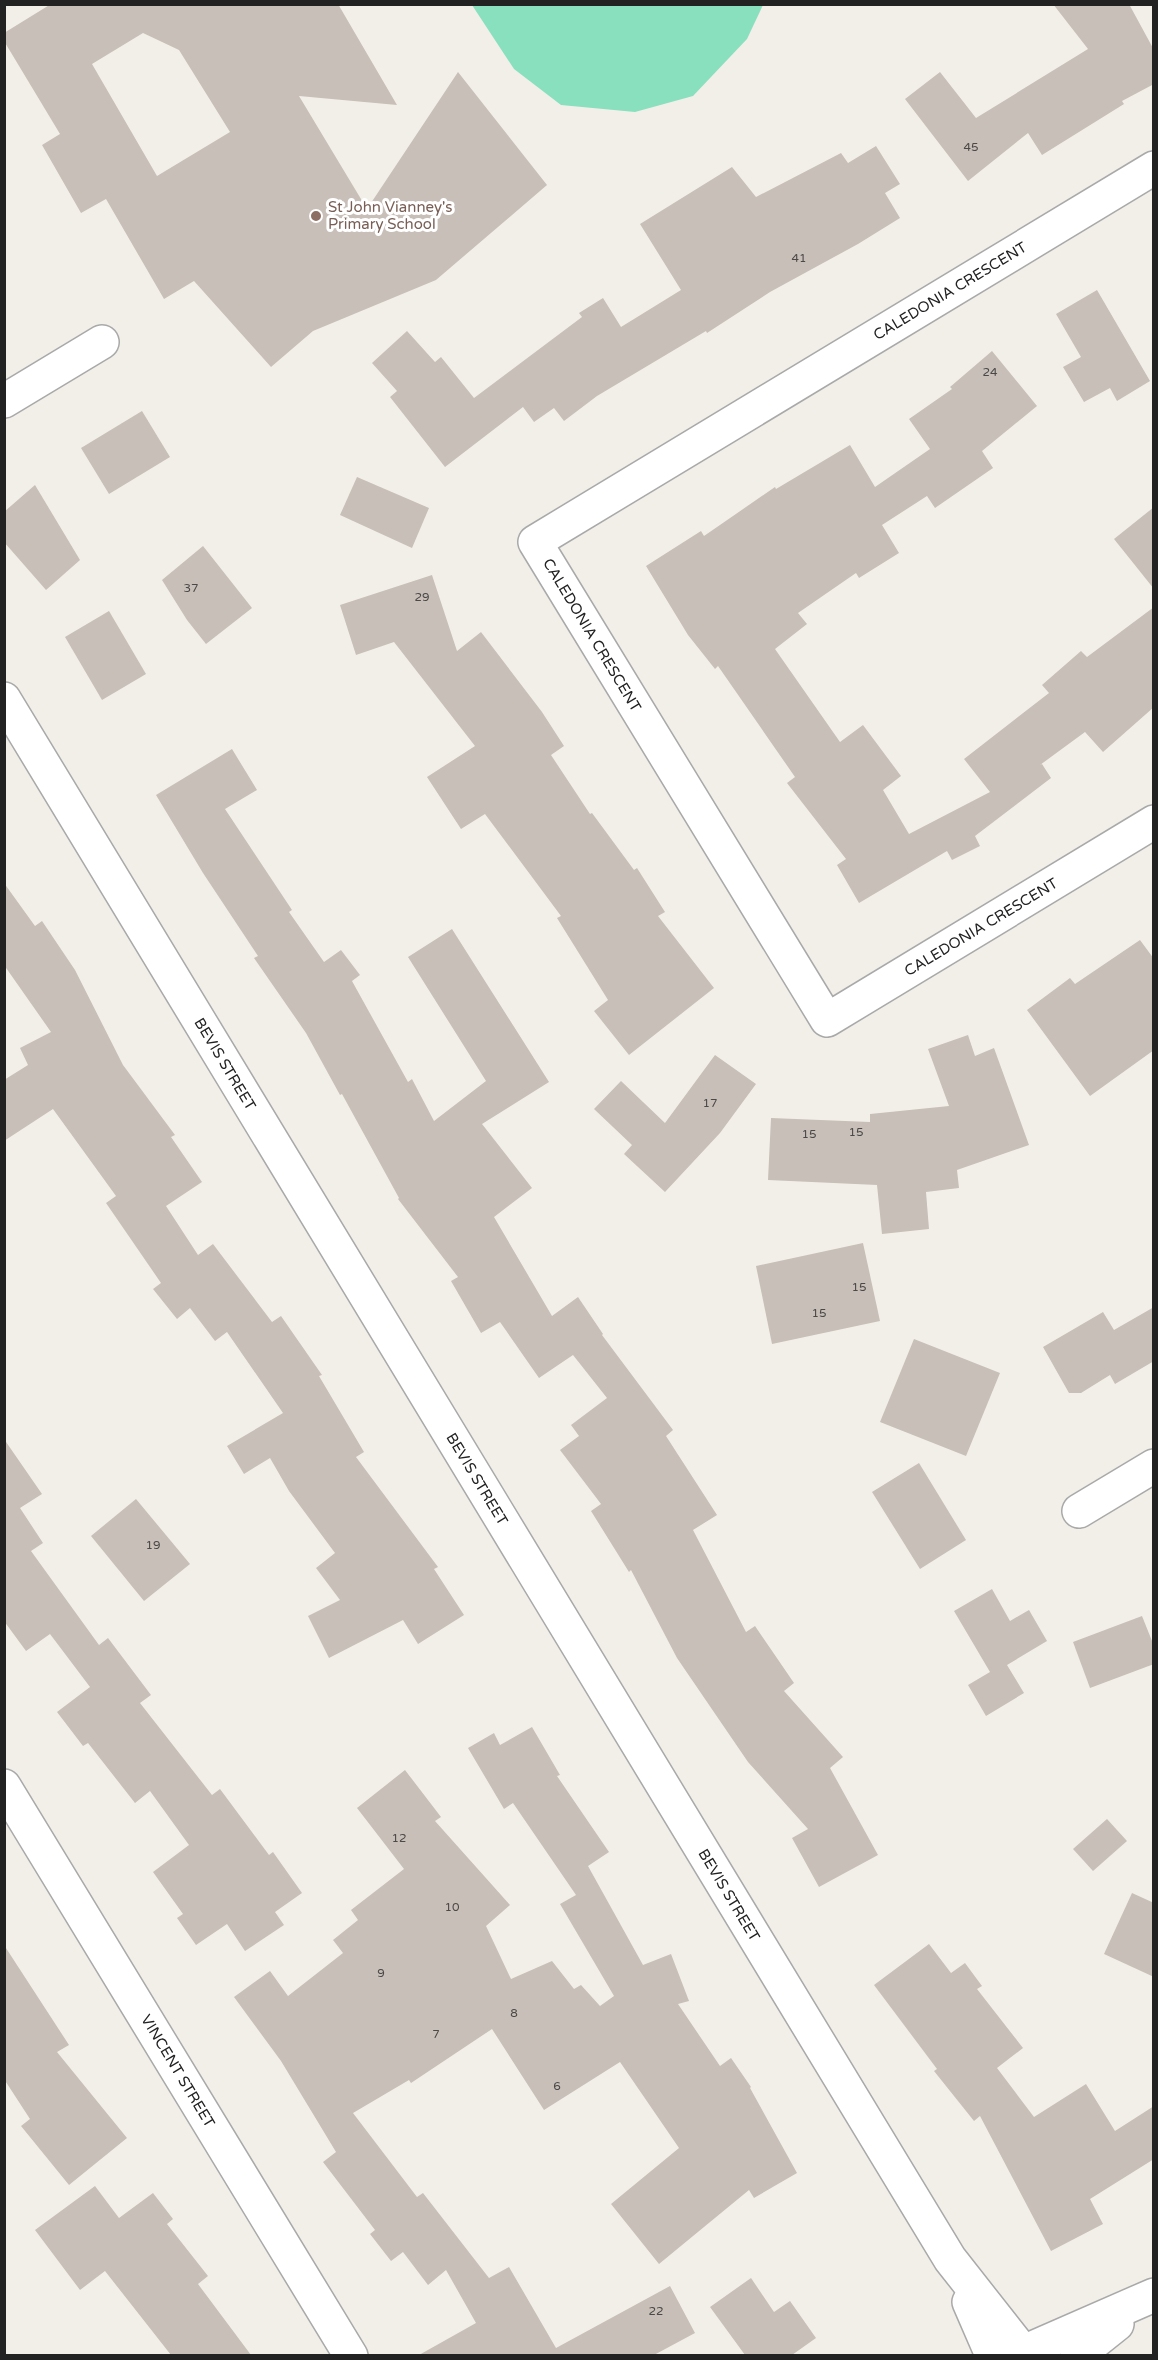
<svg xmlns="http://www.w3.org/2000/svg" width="1158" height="2360" viewBox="0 0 1158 2360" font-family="'Varela Round',sans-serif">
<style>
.pitch{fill:#88e0be}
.building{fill:#c7bfb8;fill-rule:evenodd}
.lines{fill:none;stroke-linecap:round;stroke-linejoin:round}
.street-casing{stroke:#a9a9a9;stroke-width:36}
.street{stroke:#fff;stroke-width:33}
.education-dot{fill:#8d6e63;stroke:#fff;stroke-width:2}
.labels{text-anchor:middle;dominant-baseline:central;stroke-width:6;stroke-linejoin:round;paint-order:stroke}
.number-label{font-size:12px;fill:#4b4948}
.education-label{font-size:15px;fill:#785e54;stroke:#fff;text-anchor:start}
.street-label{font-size:15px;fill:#222;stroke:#fff}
</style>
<rect width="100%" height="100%" fill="#f2efe9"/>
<!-- pitch -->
<path class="pitch" d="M 472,5 L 763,5 L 747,39 L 693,96 L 635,112 L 561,105 L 514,69 Z"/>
<!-- building -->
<g class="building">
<path d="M 51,4 L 338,4 L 397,105 L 299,96 L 367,209 L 458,72 L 547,185 L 436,280 L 313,331 L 271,367 L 194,281 L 164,299 L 106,199 L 81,213 L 42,145 L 60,134 L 4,41 L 4,33 ZM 143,33 L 179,50 L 230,132 L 157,176 L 92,64 Z"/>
<path d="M 1053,4 L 1129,4 L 1154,50 L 1154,84 L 1122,101 L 1124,104 L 1042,155 L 1028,133 L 968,181 L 905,99 L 940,72 L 976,118 L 1088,49 Z"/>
<path d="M 876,146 L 900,184 L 885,193 L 900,218 L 858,244 L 770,292 L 707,333 L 706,331 L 597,396 L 564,421 L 554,408 L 534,422 L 523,407 L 445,467 L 390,397 L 397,391 L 372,363 L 407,331 L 435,362 L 441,357 L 474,398 L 582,317 L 579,313 L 603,298 L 621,327 L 681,290 L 640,224 L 732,167 L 756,197 L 841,153 L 848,163 Z"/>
<path d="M 1097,290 L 1150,381 L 1117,401 L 1110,388 L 1084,402 L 1063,367 L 1081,357 L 1056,314 Z"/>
<path d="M 992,351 L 1037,406 L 982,451 L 993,468 L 935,508 L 927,496 L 882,525 L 899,553 L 859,578 L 856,573 L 798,613 L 807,624 L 775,649 L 840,742 L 863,725 L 901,776 L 883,790 L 909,834 L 990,792 L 964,759 L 1049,693 L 1042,685 L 1081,651 L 1087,657 L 1154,607 L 1154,707 L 1103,752 L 1085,732 L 1040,765 L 1042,764 L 1051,778 L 975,836 L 980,846 L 952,860 L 947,851 L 859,903 L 837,865 L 846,859 L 787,783 L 795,777 L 718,666 L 715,669 L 688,635 L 646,566 L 701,531 L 704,536 L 775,487 L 776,489 L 850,445 L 875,487 L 930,449 L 909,419 L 952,389 L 950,387 Z"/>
<path d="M 142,411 L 170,457 L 109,494 L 81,448 Z"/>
<path d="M 357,477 L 429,508 L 412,548 L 340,515 Z"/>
<path d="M 35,485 L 80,560 L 46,590 L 4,542 L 4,512 Z"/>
<path d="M 1154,507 L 1154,589 L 1114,539 Z"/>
<path d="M 203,546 L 252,608 L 206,644 L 187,620 L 162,580 Z"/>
<path d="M 432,575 L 457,651 L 481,632 L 542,712 L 564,746 L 551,755 L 590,814 L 592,813 L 634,870 L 637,868 L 665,912 L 658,916 L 714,988 L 629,1055 L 594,1011 L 608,1000 L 557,918 L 561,916 L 485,814 L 461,829 L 427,777 L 475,746 L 394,642 L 356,655 L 340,605 Z"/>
<path d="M 109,611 L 146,674 L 102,700 L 65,637 Z"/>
<path d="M 232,749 L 257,790 L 225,809 L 292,910 L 289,912 L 324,962 L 341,950 L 360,975 L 352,981 L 408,1082 L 412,1079 L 434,1121 L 486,1081 L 408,957 L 452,929 L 549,1082 L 482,1124 L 532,1188 L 494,1217 L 552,1316 L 578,1297 L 603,1334 L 602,1335 L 673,1430 L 666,1436 L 717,1515 L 693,1530 L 746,1632 L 755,1626 L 794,1683 L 784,1691 L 843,1757 L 830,1768 L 878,1855 L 819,1887 L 792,1838 L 808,1829 L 748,1762 L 677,1658 L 631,1570 L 629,1572 L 591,1511 L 601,1504 L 560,1450 L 579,1436 L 571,1425 L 607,1398 L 573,1355 L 539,1378 L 500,1322 L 481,1333 L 451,1281 L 458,1277 L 398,1199 L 399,1198 L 342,1094 L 340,1095 L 306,1033 L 254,958 L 258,956 L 203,873 L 156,795 Z"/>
<path d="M 4,883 L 35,926 L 42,921 L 75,970 L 123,1065 L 175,1135 L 171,1137 L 202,1182 L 166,1206 L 198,1255 L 213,1244 L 272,1322 L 281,1316 L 322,1375 L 319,1376 L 364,1452 L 356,1457 L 438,1567 L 434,1569 L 464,1615 L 418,1644 L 403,1620 L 329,1658 L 308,1616 L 340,1600 L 316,1568 L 335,1553 L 289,1491 L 270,1458 L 244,1474 L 227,1446 L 283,1413 L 227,1332 L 215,1341 L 190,1308 L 177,1319 L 153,1289 L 161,1283 L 106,1203 L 116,1196 L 53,1109 L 4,1141 L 4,1080 L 28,1065 L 20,1048 L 51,1032 L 4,965 Z"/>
<path d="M 1140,940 L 1154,959 L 1154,1050 L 1090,1096 L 1027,1010 L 1070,978 L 1075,984 Z"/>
<path d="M 968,1035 L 975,1056 L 994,1048 L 1029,1145 L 957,1170 L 959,1188 L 926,1192 L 929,1229 L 882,1234 L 877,1185 L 768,1180 L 771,1118 L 870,1122 L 870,1114 L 949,1106 L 928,1049 Z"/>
<path d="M 715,1055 L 756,1084 L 720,1133 L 665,1192 L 624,1154 L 632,1145 L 594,1109 L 621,1081 L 665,1123 Z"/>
<path d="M 863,1243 L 880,1321 L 772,1344 L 756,1266 Z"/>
<path d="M 1154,1307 L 1154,1361 L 1115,1384 L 1110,1375 L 1081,1393 L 1069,1393 L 1043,1347 L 1103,1312 L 1114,1330 Z"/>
<path d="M 914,1339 L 1000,1373 L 966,1456 L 880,1422 Z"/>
<path d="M 4,1439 L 42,1494 L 20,1508 L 43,1543 L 31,1551 L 99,1645 L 108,1638 L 151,1695 L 140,1703 L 212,1795 L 220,1789 L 269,1855 L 273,1852 L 302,1893 L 275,1912 L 284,1925 L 245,1951 L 227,1924 L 196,1945 L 177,1918 L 183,1914 L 153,1872 L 189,1845 L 150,1791 L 135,1803 L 88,1743 L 83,1746 L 57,1712 L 90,1687 L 50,1634 L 26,1651 L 4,1621 Z"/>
<path d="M 919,1463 L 966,1540 L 920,1569 L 872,1492 Z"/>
<path d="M 136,1499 L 190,1564 L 144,1601 L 91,1536 Z"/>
<path d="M 992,1589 L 1010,1621 L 1029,1610 L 1047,1641 L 1007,1665 L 1024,1693 L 986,1716 L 968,1685 L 990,1672 L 954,1611 Z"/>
<path d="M 1142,1616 L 1154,1646 L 1154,1664 L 1090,1688 L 1073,1642 Z"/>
<path d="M 532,1727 L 560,1775 L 557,1776 L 609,1852 L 588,1866 L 643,1965 L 671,1954 L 689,2001 L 678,2004 L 720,2066 L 731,2058 L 751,2087 L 750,2088 L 797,2173 L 754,2198 L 749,2190 L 659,2264 L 611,2204 L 679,2148 L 620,2062 L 544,2110 L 492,2029 L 411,2083 L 409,2080 L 353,2113 L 417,2197 L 423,2193 L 489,2278 L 509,2267 L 556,2348 L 670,2286 L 695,2333 L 654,2355 L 419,2355 L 476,2323 L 446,2270 L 428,2285 L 403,2252 L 391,2261 L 370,2234 L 375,2230 L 323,2162 L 336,2152 L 281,2061 L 234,1997 L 270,1971 L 288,1996 L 343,1953 L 333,1940 L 358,1920 L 351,1910 L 404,1869 L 357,1808 L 405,1770 L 441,1817 L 435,1821 L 510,1905 L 486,1926 L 511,1979 L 552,1961 L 574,1989 L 581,1985 L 600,2006 L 614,1996 L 560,1904 L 576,1895 L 513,1803 L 504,1809 L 468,1748 L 494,1733 L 500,1745 Z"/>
<path d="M 1107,1819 L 1127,1841 L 1093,1871 L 1073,1849 Z"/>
<path d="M 1132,1893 L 1154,1903 L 1154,1977 L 1104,1954 Z"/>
<path d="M 929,1944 L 951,1973 L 965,1963 L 982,1986 L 977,1989 L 1023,2048 L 997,2068 L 1034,2117 L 1086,2084 L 1115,2131 L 1154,2106 L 1154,2159 L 1090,2199 L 1103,2224 L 1051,2251 L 980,2116 L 974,2121 L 934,2071 L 937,2069 L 874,1985 Z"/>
<path d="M 4,1945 L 69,2045 L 57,2052 L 127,2138 L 69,2185 L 21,2126 L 30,2119 L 4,2079 Z"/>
<path d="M 95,2186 L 119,2218 L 153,2193 L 173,2219 L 167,2224 L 208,2276 L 198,2284 L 251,2355 L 171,2355 L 105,2271 L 80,2290 L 35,2230 Z"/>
<path d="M 751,2278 L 774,2312 L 790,2301 L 816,2338 L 792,2355 L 745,2355 L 710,2307 Z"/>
</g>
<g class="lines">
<!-- street casing -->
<g class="street-casing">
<g id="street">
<path d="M 1154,168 L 535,542 L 827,1020 L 1154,822"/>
<path d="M 4,401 L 102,342"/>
<path d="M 4,699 L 950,2259 L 1020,2348"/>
<path d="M 1079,1511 L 1154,1466"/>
<path d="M 4,1786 L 351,2356"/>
<path d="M 969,2302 L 992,2355 C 1006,2346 1021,2345 1035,2356"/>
<path d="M 1028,2350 L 1154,2295"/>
<path d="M 1077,2356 L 1117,2324"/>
</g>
</g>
<!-- street -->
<use href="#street" class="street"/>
</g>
<!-- markers -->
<circle class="education-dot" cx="316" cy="216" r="6"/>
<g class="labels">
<!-- number labels -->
<g class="number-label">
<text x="971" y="147">45</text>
<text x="799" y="258">41</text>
<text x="990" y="372">24</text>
<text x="191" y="588">37</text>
<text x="422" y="597">29</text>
<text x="710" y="1103">17</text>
<text x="856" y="1132">15</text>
<text x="809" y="1134">15</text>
<text x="859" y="1287">15</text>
<text x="819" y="1313">15</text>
<text x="153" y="1545">19</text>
<text x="399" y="1838">12</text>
<text x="452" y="1907">10</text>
<text x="381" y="1973">9</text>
<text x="514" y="2013">8</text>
<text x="436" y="2034">7</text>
<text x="557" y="2086">6</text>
<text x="656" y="2311">22</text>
</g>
<!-- education labels -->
<g class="education-label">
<text x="328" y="207">St John Vianney's<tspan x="328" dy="17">Primary School</tspan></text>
</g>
<!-- street labels -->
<g class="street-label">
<text transform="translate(950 291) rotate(-31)">CALEDONIA CRESCENT</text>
<text transform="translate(592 635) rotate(59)">CALEDONIA CRESCENT</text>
<text transform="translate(981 927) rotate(-31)">CALEDONIA CRESCENT</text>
<text transform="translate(225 1064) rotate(59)">BEVIS STREET</text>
<text transform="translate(477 1479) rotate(59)">BEVIS STREET</text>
<text transform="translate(729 1895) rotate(59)">BEVIS STREET</text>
<text transform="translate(178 2071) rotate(59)">VINCENT STREET</text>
</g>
</g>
<!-- border -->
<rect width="1158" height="2360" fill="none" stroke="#222222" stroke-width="12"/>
</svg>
